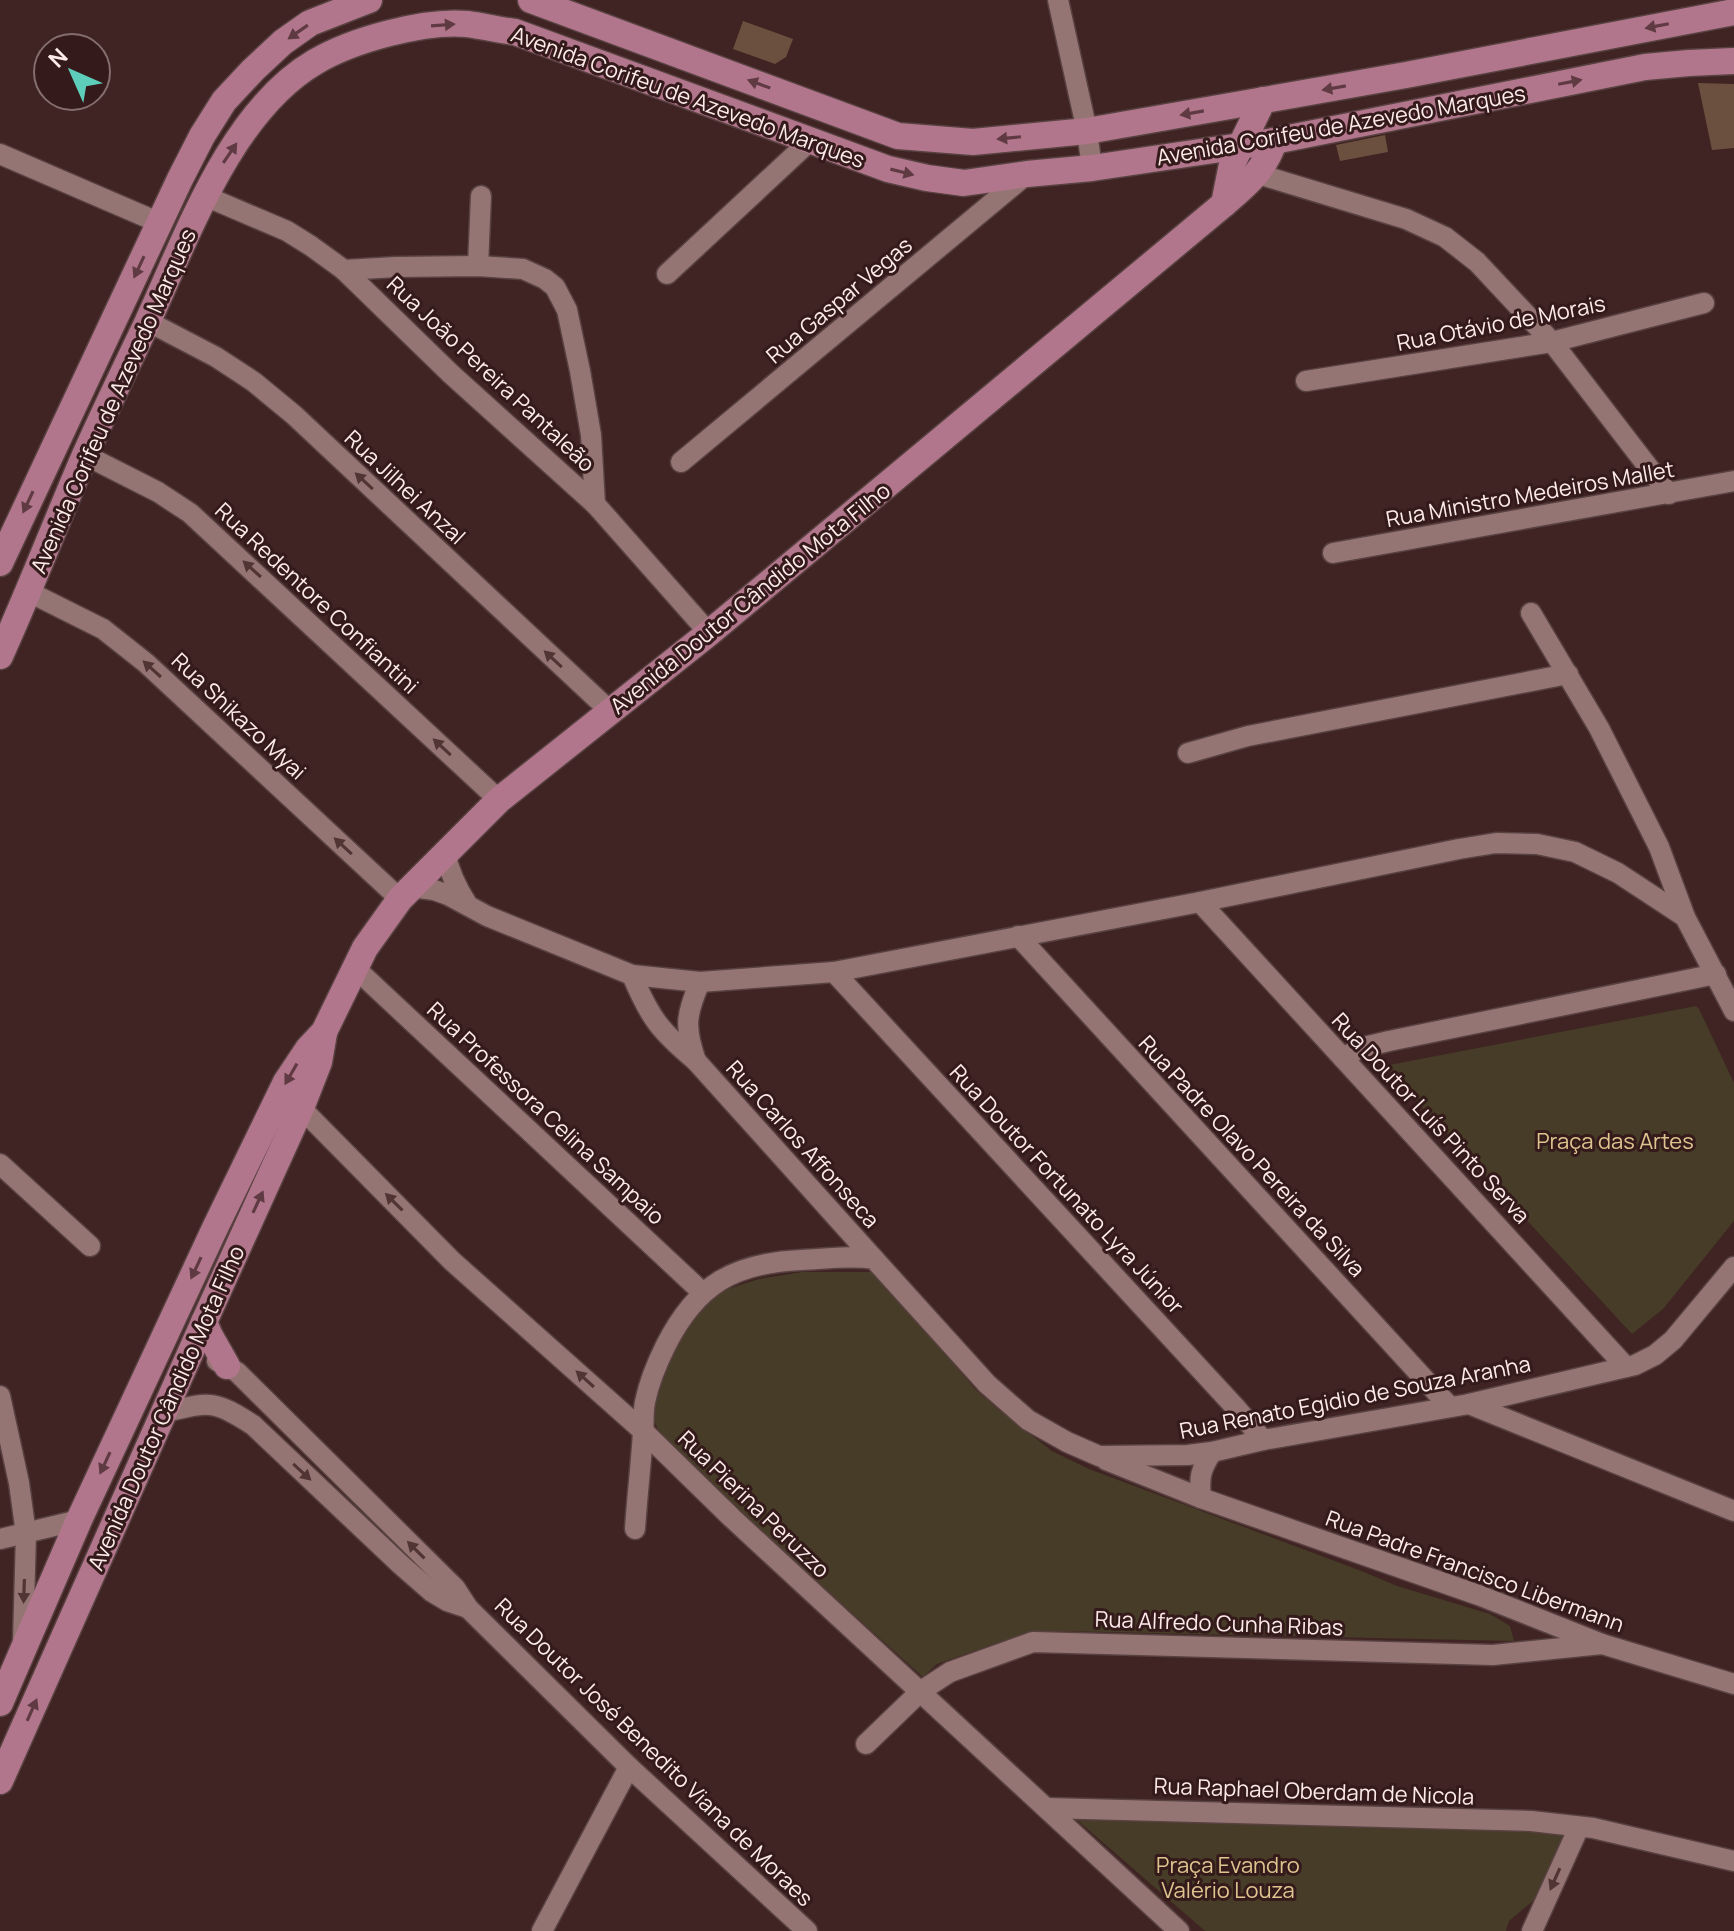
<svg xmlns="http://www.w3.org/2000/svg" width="1734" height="1931" viewBox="0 0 1734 1931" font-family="Manrope,sans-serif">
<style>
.green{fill:#463c27}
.building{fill:#6b503f}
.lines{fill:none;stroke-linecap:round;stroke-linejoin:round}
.minor-casing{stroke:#584141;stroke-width:23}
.major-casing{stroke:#584141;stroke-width:29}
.minor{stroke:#957573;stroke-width:20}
.major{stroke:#b2768c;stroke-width:26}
.oneway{fill:#603a42}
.oneway2{fill:#513535}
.labels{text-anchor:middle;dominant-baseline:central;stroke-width:6;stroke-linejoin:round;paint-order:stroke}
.street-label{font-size:22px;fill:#fdeae9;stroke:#341a1a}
.park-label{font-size:22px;fill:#dec48f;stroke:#341a1a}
</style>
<rect width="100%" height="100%" fill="#3f2423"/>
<!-- green -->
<g class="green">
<path d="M 1696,1006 L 1699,1009 L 1734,1083 L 1734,1221 L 1663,1309 L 1632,1334 L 1384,1066 Z"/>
<path d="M 802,1272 L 874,1272 L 976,1390 L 999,1410 L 1052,1451 L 1089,1469 L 1364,1572 L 1397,1586 L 1490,1614 L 1510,1626 L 1514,1641 L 1059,1631 L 1028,1634 L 1000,1642 L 937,1664 L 923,1677 L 705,1481 L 659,1432 L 653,1417 L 657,1384 L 666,1363 L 696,1311 L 725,1290 L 759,1279 Z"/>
<path d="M 1077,1820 L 1567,1832 L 1533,1901 L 1509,1921 L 1506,1931 L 1205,1931 Z"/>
</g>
<!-- building -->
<g class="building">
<path d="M 743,21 L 793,39 L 786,57 L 775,64 L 733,49 Z"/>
<path d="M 1698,83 L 1734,84 L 1734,148 L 1712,150 Z"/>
<path d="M 1385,135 L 1388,152 L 1340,161 L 1336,145 Z"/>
</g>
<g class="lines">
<!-- minor casing -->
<g class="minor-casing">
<g id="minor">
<path d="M 1058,0 L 1087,131 L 1092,168"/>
<path d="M 0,154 L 160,223"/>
<path d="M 1258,174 L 1406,219 L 1445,237 L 1477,262 L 1552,342 L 1669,494"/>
<path d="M 205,196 L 287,231 L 311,246 L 344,270 L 451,374 L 595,504 L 709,633"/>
<path d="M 478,266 L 481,196"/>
<path d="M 344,270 L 396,267 L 478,266 L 523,269 L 545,279 L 555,287 L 567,310 L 580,371 L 591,435 L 595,504"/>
<path d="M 667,274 L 811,140"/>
<path d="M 147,321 L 216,357 L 254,382 L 294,415 L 611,712"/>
<path d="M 1306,381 L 1552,342 L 1704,303"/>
<path d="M 85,455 L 158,492 L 190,513 L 499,800"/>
<path d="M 681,462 L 1027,174"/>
<path d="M 1333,553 L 1734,481"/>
<path d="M 29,592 L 103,629 L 146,663 L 400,899"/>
<path d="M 1531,613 L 1599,728 L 1659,847 L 1685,917"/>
<path d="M 1188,753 L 1248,736 L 1568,674"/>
<path d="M 445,852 C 449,872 456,887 467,904"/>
<path d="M 412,887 L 434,890 L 448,895 L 487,916 L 632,975 L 700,982 L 834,972 L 1200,902 L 1459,849 L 1496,843 L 1537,844 L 1575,852 L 1618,873 L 1685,917 L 1734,1011"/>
<path d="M 1200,902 L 1626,1367"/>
<path d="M 1018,936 L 1450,1407"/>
<path d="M 355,968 L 703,1293"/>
<path d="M 834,972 L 1236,1408 L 1263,1440"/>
<path d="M 632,975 C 650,1018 660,1031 696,1061 L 874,1259"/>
<path d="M 1343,1058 L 1360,1048 L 1389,1041 L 1716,974"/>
<path d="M 696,1061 C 684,1027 686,1014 700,982"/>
<path d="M 301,1108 L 452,1261 L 643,1431 L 732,1518 L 1179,1931"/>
<path d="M 0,1164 L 90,1246"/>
<path d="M 217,1361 L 237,1372 L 455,1588 L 468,1608 L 629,1767 L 807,1931"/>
<path d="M 0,1396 L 19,1483 L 26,1534 L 23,1641"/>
<path d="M 1469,1404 L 1734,1511"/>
<path d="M 165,1412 C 210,1402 213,1399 253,1425 L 400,1564 L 432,1592 L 447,1601 L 468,1608"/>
<path d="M 1106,1460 L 1201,1498 L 1481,1596 L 1602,1644 L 1734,1684"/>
<path d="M 1201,1498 C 1199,1478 1200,1470 1212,1452"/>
<path d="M 635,1529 C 637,1497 641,1465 643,1432 C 644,1422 643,1412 645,1402 C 649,1382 657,1363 666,1345 C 697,1284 734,1263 801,1260 C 825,1259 850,1255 874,1259 L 987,1384 L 1028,1420 L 1067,1442 L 1099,1456 L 1188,1455 L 1212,1452 L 1263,1440 L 1469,1404 L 1635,1365 L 1655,1355 L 1673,1340 L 1734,1267"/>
<path d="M 0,1539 L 79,1520"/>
<path d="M 866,1744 L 921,1691 L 950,1672 L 1033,1642 L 1493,1655 L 1602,1644"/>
<path d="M 1047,1808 L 1531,1821 L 1593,1828 L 1734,1861"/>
<path d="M 542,1931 L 629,1767"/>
<path d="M 1532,1931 L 1579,1827"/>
</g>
</g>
<!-- major casing -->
<g class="major-casing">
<g id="major">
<path d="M 531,0 L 898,136 L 973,142 L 1087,131 L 1230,106 L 1406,75 L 1734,12"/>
<path d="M 1224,204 L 1232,164 L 1263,100"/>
<path d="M 0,563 L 180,179 L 202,136 L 224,101 L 253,70 L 283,42 L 310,23 L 369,0"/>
<path d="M 0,656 C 30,590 56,522 85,455 C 105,410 126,367 147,323 C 187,237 230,112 315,62 C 352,40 424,20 467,24 C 483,26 499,30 515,32 L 888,169 L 927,178 L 964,183 L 1027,174 L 1092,168 L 1274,141 L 1645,67 L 1689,63 L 1734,61"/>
<path d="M 204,1322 L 210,1336 L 227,1366"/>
<path d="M 0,1703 L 79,1520 L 215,1228 L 286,1082 L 308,1049 L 324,1032 L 365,948 L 400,899 L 499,800 L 709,633 L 1224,204 C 1245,186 1266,169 1274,141"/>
<path d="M 0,1781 L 204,1322 L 301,1108 L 319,1062 L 324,1033"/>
</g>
</g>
<!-- minor -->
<use href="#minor" class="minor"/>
<!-- major -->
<use href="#major" class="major"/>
</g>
<!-- one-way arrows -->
<defs><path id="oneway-solid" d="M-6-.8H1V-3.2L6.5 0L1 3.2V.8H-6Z" transform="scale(2)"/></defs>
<g class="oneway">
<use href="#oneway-solid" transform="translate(443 25) rotate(-4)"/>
<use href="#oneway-solid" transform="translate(1657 26) rotate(169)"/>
<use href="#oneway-solid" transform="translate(298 32) rotate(145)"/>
<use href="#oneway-solid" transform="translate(1570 82) rotate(-11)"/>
<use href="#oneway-solid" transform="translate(759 84) rotate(-160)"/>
<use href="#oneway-solid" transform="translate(1334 88) rotate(170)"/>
<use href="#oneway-solid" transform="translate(1192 113) rotate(170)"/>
<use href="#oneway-solid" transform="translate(1009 138) rotate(174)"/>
<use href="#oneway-solid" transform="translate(230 153) rotate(-56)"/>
<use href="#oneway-solid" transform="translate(902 172) rotate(14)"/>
<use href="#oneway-solid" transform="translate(139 267) rotate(115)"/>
<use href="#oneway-solid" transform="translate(28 502) rotate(115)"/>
<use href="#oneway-solid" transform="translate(291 1074) rotate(120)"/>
<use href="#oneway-solid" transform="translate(258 1202) rotate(-65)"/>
<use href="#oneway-solid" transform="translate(196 1268) rotate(115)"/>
<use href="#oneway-solid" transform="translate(105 1463) rotate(115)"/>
<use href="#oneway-solid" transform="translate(32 1710) rotate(-66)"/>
</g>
<g class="oneway2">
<use href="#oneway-solid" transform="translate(364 481) rotate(-137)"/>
<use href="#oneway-solid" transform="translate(252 569) rotate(-138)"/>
<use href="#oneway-solid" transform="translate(553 659) rotate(-137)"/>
<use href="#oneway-solid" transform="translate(152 669) rotate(-138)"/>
<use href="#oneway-solid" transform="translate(442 747) rotate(-137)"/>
<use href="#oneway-solid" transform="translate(343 846) rotate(-137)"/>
<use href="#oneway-solid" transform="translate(394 1202) rotate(-135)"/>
<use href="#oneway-solid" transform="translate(585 1379) rotate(-138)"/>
<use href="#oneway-solid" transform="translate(302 1472) rotate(43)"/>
<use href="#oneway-solid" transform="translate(416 1550) rotate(-135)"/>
<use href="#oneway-solid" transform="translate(24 1591) rotate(92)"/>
<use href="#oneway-solid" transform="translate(1555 1879) rotate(114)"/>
</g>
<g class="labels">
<!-- street labels -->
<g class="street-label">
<text transform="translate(688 97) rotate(20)">Avenida Corifeu de Azevedo Marques</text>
<text transform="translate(1341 125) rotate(-10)">Avenida Corifeu de Azevedo Marques</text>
<text transform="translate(839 300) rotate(-40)">Rua Gaspar Vegas</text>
<text transform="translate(1501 323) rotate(-11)">Rua Otávio de Morais</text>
<text transform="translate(491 374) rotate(43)">Rua João Pereira Pantaleão</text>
<text transform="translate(113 401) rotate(-66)">Avenida Corifeu de Azevedo Marques</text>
<text transform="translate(405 487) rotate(43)">Rua Jilhei Anzal</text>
<text transform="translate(1530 494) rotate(-10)">Rua Ministro Medeiros Mallet</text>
<text transform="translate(317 598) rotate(43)">Rua Redentore Confiantini</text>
<text transform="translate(750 598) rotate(-39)">Avenida Doutor Cândido Mota Filho</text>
<text transform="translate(239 716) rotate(43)">Rua Shikazo Myai</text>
<text transform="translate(546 1113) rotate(43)">Rua Professora Celina Sampaio</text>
<text transform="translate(1431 1118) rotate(47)">Rua Doutor Luís Pinto Serva</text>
<text transform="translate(803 1144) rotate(48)">Rua Carlos Affonseca</text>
<text transform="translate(1252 1156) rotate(47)">Rua Padre Olavo Pereira da Silva</text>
<text transform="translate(1067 1189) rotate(47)">Rua Doutor Fortunato Lyra Júnior</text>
<text transform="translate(1355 1397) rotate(-11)">Rua Renato Egidio de Souza Aranha</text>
<text transform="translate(166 1408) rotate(-66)">Avenida Doutor Cândido Mota Filho</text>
<text transform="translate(754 1504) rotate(44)">Rua Pierina Peruzzo</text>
<text transform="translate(1475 1571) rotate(20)">Rua Padre Francisco Libermann</text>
<text transform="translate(1219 1623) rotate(2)">Rua Alfredo Cunha Ribas</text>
<text transform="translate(654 1752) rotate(44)">Rua Doutor José Benedito Viana de Moraes</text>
<text transform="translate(1314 1791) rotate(2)">Rua Raphael Oberdam de Nicola</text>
</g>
<!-- park labels -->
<g class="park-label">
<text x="1615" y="1141">Praça das Artes</text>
<text x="1228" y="1865">Praça Evandro<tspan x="1228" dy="25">Valério Louza</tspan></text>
</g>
</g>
<!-- north arrow -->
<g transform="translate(72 72) rotate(315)"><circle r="38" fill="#341a1a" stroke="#846d6d" stroke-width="2"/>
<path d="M0-6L14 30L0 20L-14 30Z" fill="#5dceb9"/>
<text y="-12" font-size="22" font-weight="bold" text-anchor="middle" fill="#fdeae9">N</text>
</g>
</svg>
